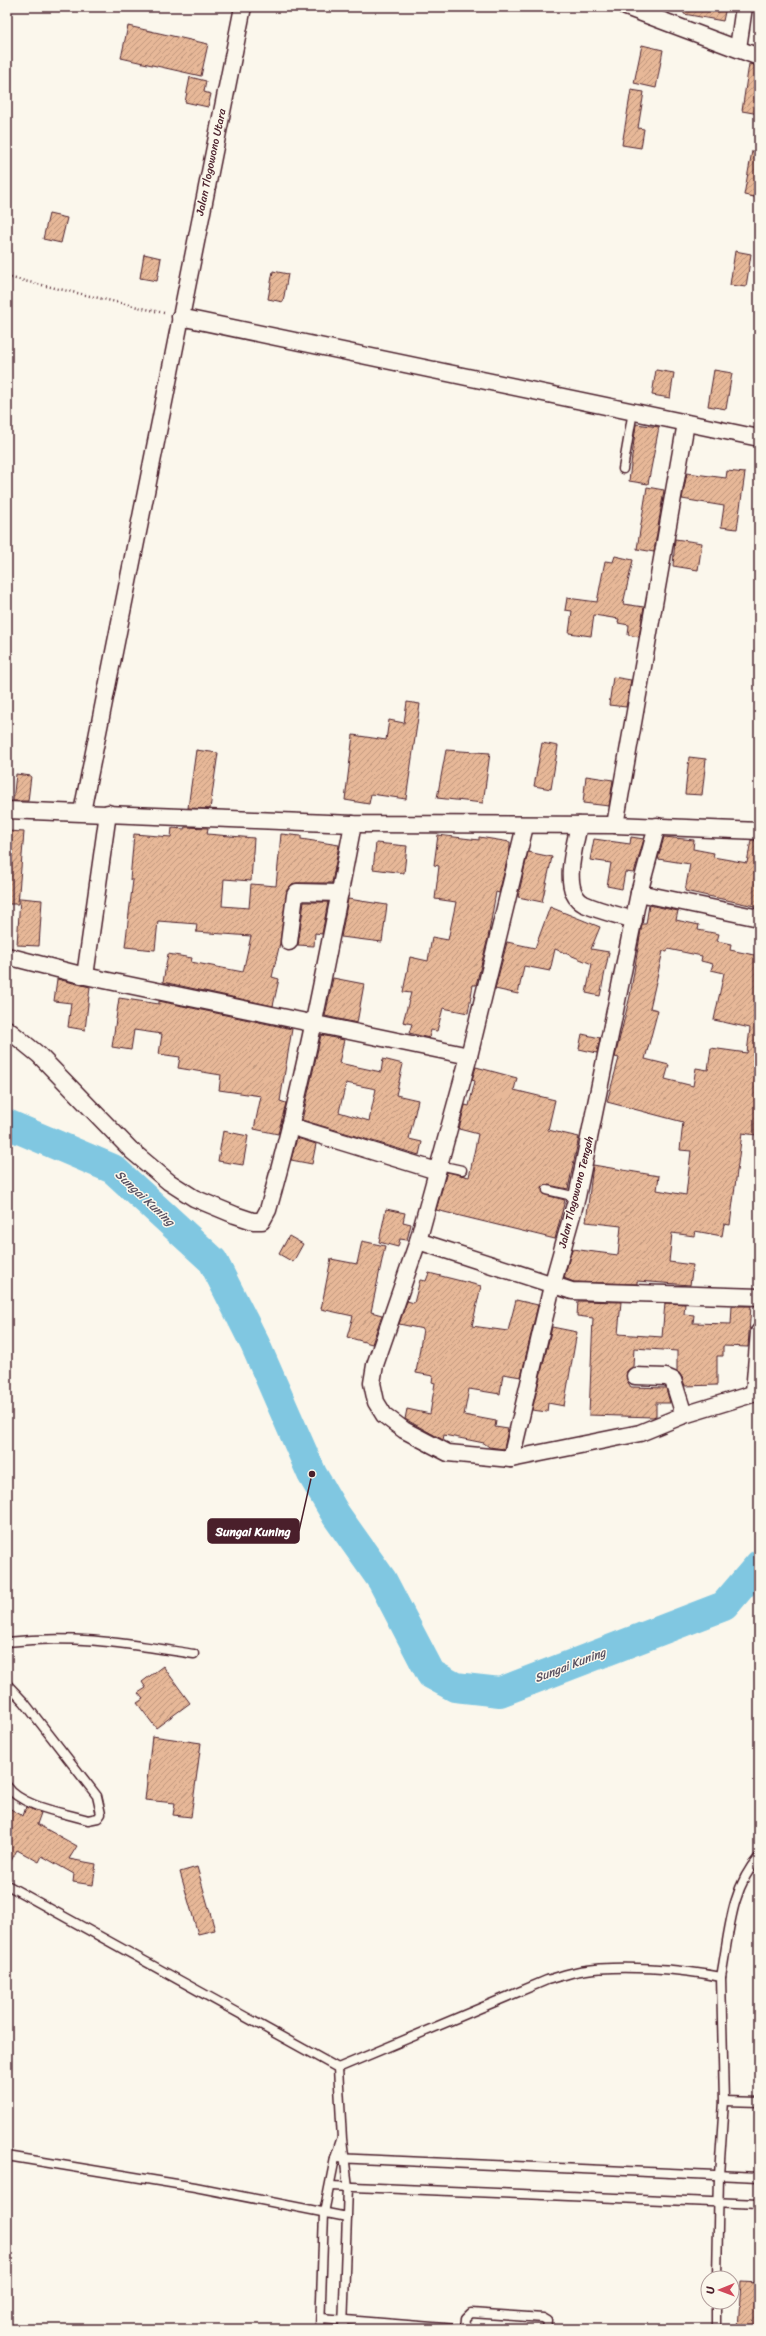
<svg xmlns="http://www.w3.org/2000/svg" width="766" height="2336" viewBox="0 0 766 2336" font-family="Sriracha,sans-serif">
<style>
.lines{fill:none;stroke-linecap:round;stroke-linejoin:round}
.river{stroke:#80c7e1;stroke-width:30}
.building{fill:url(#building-hatch);stroke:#4a1f2b;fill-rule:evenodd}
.lane-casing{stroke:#4a1f2b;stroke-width:11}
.street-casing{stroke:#4a1f2b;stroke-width:19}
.path{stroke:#4a1f2b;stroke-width:2.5;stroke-dasharray:1 3;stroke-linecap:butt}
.lane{stroke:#fbf7ec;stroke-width:8}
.street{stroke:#fbf7ec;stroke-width:16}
.labels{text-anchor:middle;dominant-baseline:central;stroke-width:3;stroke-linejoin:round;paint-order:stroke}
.street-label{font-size:11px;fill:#4a1f2b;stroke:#fbf7ec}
.water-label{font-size:12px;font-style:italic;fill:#5a5162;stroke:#fbf7ec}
.leader{fill:none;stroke:#4a1f2b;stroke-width:1.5}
.callout-dot{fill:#4a1f2b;stroke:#fbf7ec;stroke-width:1.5}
.callout{fill:#4a1f2b;stroke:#4a1f2b;stroke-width:1.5}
.callout-label{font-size:12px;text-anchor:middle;font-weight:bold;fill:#fff}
</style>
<defs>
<pattern id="building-hatch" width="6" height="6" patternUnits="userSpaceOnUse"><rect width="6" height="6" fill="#e7b898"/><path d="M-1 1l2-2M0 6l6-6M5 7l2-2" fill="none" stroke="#bd957c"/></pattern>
</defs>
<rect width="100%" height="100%" fill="#fbf7ec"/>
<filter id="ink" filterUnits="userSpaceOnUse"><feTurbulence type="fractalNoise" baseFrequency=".025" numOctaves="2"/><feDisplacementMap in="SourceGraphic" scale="8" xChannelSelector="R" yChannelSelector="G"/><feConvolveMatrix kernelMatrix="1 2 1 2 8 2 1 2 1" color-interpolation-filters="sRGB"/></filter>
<g filter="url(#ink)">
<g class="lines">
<!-- river -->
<path class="river" d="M 7,1124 L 113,1169 L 213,1261 L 255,1344 L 312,1474 L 336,1515 L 382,1580 L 431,1674 L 455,1687 L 500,1692 L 724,1606 L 759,1565"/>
</g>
<!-- building -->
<g class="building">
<path d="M 684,7 L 726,7 L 723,21 L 684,14 Z"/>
<path d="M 128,26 L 208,44 L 201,76 L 121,58 Z"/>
<path d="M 642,45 L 663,50 L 656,88 L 634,83 Z"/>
<path d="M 749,64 L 759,66 L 759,114 L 742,111 Z"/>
<path d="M 190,77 L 206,81 L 204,92 L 211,94 L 208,107 L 185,102 Z"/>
<path d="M 631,90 L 644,92 L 638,128 L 644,129 L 641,148 L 622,145 Z"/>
<path d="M 752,151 L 759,152 L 759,198 L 744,195 Z"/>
<path d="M 49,214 L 67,218 L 61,243 L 43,239 Z"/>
<path d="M 735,251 L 751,254 L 746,287 L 730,285 Z"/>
<path d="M 144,254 L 161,258 L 157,281 L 140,278 Z"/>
<path d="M 273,271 L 288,274 L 283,302 L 268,299 Z"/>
<path d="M 656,370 L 674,373 L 670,398 L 652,395 Z"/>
<path d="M 714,370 L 732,373 L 726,409 L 708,406 Z"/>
<path d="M 636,424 L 659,427 L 648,484 L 629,481 Z"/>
<path d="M 727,471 L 745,473 L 737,529 L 721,527 L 724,506 L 682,499 L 687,473 L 726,478 Z"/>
<path d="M 647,487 L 664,490 L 654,552 L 637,549 Z"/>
<path d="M 675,539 L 702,543 L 698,570 L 673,566 Z"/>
<path d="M 615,556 L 633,560 L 623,604 L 644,607 L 639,637 L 628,635 L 629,625 L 618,623 L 619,619 L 594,615 L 591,636 L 569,633 L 572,611 L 565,610 L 567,598 L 597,602 L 605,561 L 613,562 Z"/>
<path d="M 613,677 L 631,680 L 626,707 L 609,705 Z"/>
<path d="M 407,702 L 420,704 L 406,799 L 371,794 L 369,804 L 345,800 L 353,735 L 386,740 L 389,720 L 404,723 Z"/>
<path d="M 542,743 L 558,746 L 551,789 L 534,786 Z"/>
<path d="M 196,750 L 218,753 L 210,809 L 188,808 Z"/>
<path d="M 446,750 L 490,753 L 483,803 L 437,798 Z"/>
<path d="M 689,757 L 706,759 L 702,795 L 685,794 Z"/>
<path d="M 16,774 L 31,776 L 28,801 L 13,801 Z"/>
<path d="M 586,776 L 613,780 L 609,806 L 583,803 Z"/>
<path d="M 185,827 L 208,828 L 207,834 L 254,838 L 251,881 L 224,879 L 222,906 L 249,908 L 251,884 L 276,886 L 281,834 L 301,836 L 301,839 L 339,845 L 332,883 L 297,883 L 292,884 L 287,890 L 280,943 L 272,977 L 279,979 L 273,1006 L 163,982 L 168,954 L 192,958 L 191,962 L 243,972 L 251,936 L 196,932 L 197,924 L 158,921 L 155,950 L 125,947 L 133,880 L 130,880 L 134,834 L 171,837 L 172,828 L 184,829 Z"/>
<path d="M 7,831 L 24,832 L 18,904 L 7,904 Z"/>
<path d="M 438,835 L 479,840 L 479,837 L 510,842 L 510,849 L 499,893 L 496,892 L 488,938 L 476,985 L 473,985 L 468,1013 L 443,1008 L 437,1031 L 431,1030 L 429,1038 L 409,1033 L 412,1024 L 403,1022 L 411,993 L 403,992 L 410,957 L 428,961 L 432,937 L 448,940 L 456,902 L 435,899 L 439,866 L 434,865 Z"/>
<path d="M 631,837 L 644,839 L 634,873 L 625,872 L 622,889 L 607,886 L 611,863 L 590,860 L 594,839 L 630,844 Z"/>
<path d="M 664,837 L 694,840 L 693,849 L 714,853 L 713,857 L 747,863 L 751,840 L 759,840 L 759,907 L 685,891 L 690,864 L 658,859 Z"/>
<path d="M 376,843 L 407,846 L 404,873 L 373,869 Z"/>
<path d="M 528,852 L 552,857 L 542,902 L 518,897 Z"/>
<path d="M 20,898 L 42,900 L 39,946 L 17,945 Z"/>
<path d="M 348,899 L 387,905 L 382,942 L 341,937 Z"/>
<path d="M 304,902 L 328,902 L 322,934 L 315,933 L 314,946 L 298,945 Z"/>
<path d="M 649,905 L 678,911 L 676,920 L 699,925 L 698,930 L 719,934 L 717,941 L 731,944 L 730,950 L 759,956 L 759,1109 L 756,1135 L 742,1133 L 730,1225 L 724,1224 L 722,1236 L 695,1231 L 694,1236 L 672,1233 L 669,1262 L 693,1265 L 690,1285 L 637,1281 L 637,1284 L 574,1282 L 564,1278 L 572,1249 L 618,1255 L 621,1226 L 586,1222 L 593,1165 L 659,1176 L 657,1190 L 686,1195 L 691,1151 L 680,1150 L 683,1122 L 607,1102 L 619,1058 L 615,1057 L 630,996 L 642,924 L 646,924 ZM 668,949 L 702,956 L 701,961 L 713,964 L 711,970 L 724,973 L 714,1020 L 750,1028 L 747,1053 L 711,1048 L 708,1070 L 696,1068 L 693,1086 L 665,1079 L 669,1065 L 645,1059 L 658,1010 L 650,1008 L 663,951 L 667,952 Z"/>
<path d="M 550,907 L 600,927 L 591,949 L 609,952 L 600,996 L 586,993 L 592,964 L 555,949 L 550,971 L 524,966 L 518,994 L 495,989 L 507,942 L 535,948 Z"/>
<path d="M 333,978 L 364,984 L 357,1023 L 325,1016 Z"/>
<path d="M 57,979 L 90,987 L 85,1030 L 68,1027 L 71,1003 L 54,1001 Z"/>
<path d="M 119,998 L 159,1004 L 159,1001 L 292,1029 L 280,1101 L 286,1103 L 278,1134 L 254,1129 L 261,1096 L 219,1090 L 221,1075 L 178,1068 L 180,1057 L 159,1054 L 162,1034 L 134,1030 L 131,1050 L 112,1047 Z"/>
<path d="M 582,1034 L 600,1038 L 597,1053 L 579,1049 Z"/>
<path d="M 321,1035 L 344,1040 L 339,1063 L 381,1072 L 383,1059 L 403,1064 L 396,1095 L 418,1100 L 409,1139 L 422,1142 L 419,1155 L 302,1120 ZM 346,1083 L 376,1089 L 369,1121 L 339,1112 Z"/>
<path d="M 476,1067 L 517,1078 L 514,1090 L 555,1100 L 548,1130 L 579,1137 L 568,1189 L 548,1185 L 542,1188 L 545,1195 L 565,1200 L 555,1239 L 436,1210 L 447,1172 L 469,1177 L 478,1134 L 459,1129 L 465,1105 L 469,1106 L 475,1081 L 472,1080 Z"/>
<path d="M 223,1131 L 248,1136 L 243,1165 L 218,1161 Z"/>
<path d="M 297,1138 L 316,1144 L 312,1164 L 291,1160 Z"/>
<path d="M 386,1209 L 405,1213 L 403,1222 L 411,1224 L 407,1240 L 400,1239 L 398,1247 L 379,1242 Z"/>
<path d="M 289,1236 L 303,1244 L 293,1262 L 279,1254 Z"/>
<path d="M 362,1241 L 385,1246 L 371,1312 L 382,1315 L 372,1344 L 347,1337 L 353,1316 L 321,1309 L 331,1259 L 357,1264 Z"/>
<path d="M 429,1273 L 481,1286 L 472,1326 L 508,1331 L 516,1300 L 538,1305 L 521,1377 L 503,1374 L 500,1394 L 469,1389 L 464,1415 L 496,1421 L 495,1427 L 508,1429 L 504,1449 L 489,1447 L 484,1443 L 444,1435 L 443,1440 L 405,1419 L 407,1409 L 430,1414 L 435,1383 L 432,1382 L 433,1376 L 416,1373 L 423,1329 L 399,1324 L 407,1301 L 414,1303 L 420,1280 L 426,1281 Z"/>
<path d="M 578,1301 L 621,1302 L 618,1334 L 662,1337 L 665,1303 L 685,1304 L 684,1314 L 694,1315 L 693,1323 L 731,1324 L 732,1306 L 751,1306 L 748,1347 L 723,1346 L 723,1356 L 717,1356 L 717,1385 L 685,1386 L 682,1377 L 677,1371 L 677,1351 L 634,1348 L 633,1367 L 627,1371 L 627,1381 L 631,1387 L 666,1388 L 670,1403 L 656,1403 L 656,1416 L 653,1417 L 589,1415 L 593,1318 L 577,1316 Z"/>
<path d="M 552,1327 L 577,1332 L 564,1406 L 548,1403 L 547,1412 L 532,1410 Z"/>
<path d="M 163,1666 L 190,1703 L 156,1728 L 137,1703 L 143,1699 L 138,1693 L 146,1688 L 142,1682 Z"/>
<path d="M 152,1736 L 201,1743 L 191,1817 L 173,1815 L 175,1803 L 145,1800 Z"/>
<path d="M 7,1807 L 23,1816 L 26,1807 L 41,1813 L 37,1824 L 77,1846 L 69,1859 L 96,1864 L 93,1885 L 73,1882 L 74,1874 L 42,1856 L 39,1862 L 17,1850 L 7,1868 Z"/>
<path d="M 197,1867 L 215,1930 L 198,1934 L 180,1872 Z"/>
<path d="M 741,2282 L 759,2283 L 759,2329 L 738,2329 Z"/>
</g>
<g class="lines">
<!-- lane casing -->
<g class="lane-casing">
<g id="lane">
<path d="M 623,469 L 633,411"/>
<path d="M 439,1165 L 462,1170"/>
<path d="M 547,1190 L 577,1197"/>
<path d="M 7,1642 C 75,1634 128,1644 194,1654"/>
<path d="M 7,1684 L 24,1702 L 97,1796 L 101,1814 L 98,1818 L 88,1820 C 65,1813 21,1807 7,1786"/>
<path d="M 7,1885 L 338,2068 L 342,2139 L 348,2187 L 343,2329"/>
<path d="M 721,1977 C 729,1936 730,1889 759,1857"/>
<path d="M 338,2068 L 547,1980 C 558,1977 569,1973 580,1971 C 618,1964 683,1969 721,1977 L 724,2101 L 719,2175 L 717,2278"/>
<path d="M 724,2101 L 759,2102"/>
<path d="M 7,2156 L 195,2187 L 347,2217"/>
<path d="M 335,2158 L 759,2177"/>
<path d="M 330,2186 L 759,2204"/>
<path d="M 321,2318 L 457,2329"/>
<path d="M 320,2329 L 324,2213 L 335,2158 L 341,2140"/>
<path d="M 465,2329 L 466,2318 L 471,2313 L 543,2318 L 548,2321 L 547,2329"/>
<path d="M 716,2329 L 716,2302"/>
</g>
</g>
<!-- street casing -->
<g class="street-casing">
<g id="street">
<path d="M 626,7 L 759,57"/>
<path d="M 738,48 L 744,7"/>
<path d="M 180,317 L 759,438"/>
<path d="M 7,810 L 353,824 L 615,825 L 759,831"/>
<path d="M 82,812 L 243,7"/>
<path d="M 579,825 C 575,845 560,892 584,904 C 599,911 618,915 634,920"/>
<path d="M 615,825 L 686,423"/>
<path d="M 525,826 L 469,1056 L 418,1241 L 375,1365 L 372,1383 L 376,1402 L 384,1415 L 404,1430 L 448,1453 L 511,1459 L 640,1433 L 684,1415 L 759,1392"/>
<path d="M 639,893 L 759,918"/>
<path d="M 289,942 L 295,895 L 297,892 L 340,893"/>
<path d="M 7,956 L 85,976 L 469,1056"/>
<path d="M 85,976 L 108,813"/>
<path d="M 7,1029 L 39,1055 L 132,1151 L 169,1182 L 194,1198 L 235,1215 L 253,1221 L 262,1221 L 268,1210 C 304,1084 328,953 353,824"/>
<path d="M 290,1126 L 437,1171"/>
<path d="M 418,1241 L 572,1291 L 759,1297"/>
<path d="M 635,1376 L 666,1377 L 673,1380 L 684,1415"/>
<path d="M 754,1392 L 759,1332"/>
<path d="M 511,1459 L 552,1286 L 577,1197 L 639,893 L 657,826"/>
</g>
</g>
<!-- path -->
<path class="path" d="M 7,277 L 164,313"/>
<!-- lane -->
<use href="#lane" class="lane"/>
<!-- street -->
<use href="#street" class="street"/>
</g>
</g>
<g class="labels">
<!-- street labels -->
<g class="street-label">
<text transform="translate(211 162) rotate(-78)">Jalan Tlogowono Utara</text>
<text transform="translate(576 1192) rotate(-76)">Jalan Tlogowono Tengah</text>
</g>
<!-- water labels -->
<g class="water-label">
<text transform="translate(145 1198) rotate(43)">Sungai Kuning</text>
<text transform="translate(570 1665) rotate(-21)">Sungai Kuning</text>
</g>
</g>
<!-- callouts -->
<path class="leader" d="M312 1474L299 1531"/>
<circle class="callout-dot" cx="312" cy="1474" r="4"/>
<rect class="callout" x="208" y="1519" width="91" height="24" rx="4"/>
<g class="callout-label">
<text x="253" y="1536">Sungai Kuning</text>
</g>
<!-- margin -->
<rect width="766" height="2336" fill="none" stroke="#fbf7ec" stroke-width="24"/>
<rect x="12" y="12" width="742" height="2312" fill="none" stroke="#4a1f2b" stroke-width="1.5" filter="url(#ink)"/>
<!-- north arrow -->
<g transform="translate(720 2290) rotate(269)"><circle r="19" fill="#fbf7ec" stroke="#b4a19f"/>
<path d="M0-3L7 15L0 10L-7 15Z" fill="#d1495b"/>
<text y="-6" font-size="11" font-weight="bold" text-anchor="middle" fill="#4a1f2b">U</text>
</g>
</svg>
